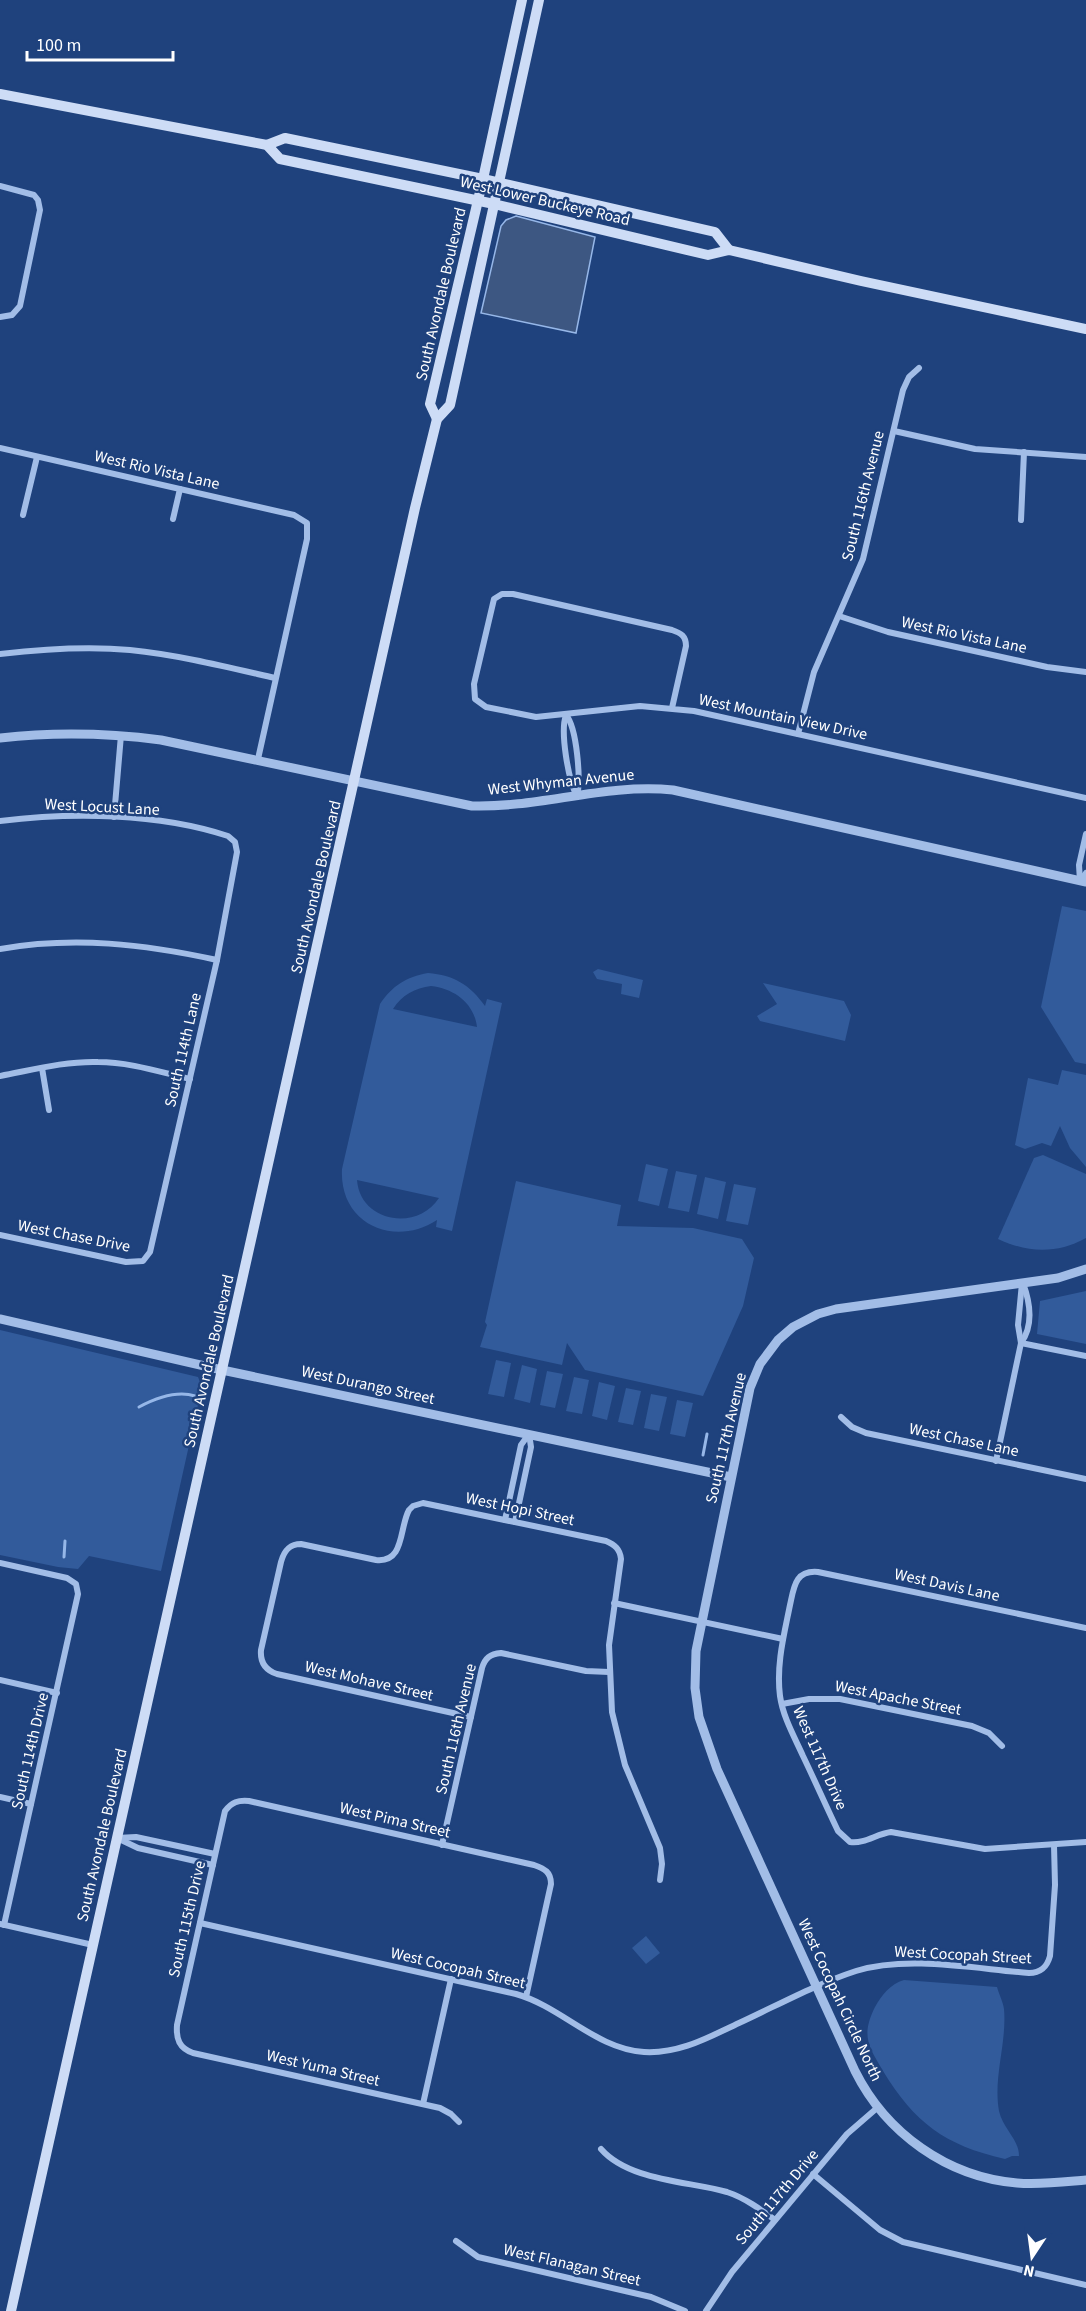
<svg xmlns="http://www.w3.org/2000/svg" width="1086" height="2311" viewBox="0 0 1086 2311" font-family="'Source Sans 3',sans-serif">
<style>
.green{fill:#325b9b;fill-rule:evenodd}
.water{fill:#3d5782;stroke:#96b7e8;stroke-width:1.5}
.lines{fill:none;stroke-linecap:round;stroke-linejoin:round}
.stream{stroke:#96b7e8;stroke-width:3}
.minor{stroke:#a2bde7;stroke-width:6}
.tertiary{stroke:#a2bde7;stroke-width:9}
.secondary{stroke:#cddcf6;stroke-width:10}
.labels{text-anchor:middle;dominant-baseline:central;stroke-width:5;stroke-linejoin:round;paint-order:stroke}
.street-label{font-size:16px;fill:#fff;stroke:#1f427d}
</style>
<rect width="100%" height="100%" fill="#1f427d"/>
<!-- green -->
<g class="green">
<path d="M 1062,906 L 1086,911 L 1086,1064 L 1075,1062 L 1041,1007 Z"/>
<path d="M 598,969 L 643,980 L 639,998 L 621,994 L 622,984 L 597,979 L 593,972 Z"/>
<path d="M 428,973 C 454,975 470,985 485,1006 L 487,999 L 502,1003 L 452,1231 L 436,1227 L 437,1220 C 394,1248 339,1224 342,1169 L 380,1004 C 392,986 406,977 428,973 ZM 431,986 C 455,989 474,1003 477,1027 L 393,1009 C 402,995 415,988 431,986 ZM 357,1180 L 439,1198 C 417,1232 360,1222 357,1180 Z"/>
<path d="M 763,983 L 844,1001 L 851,1015 L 845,1041 L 760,1021 L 757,1016 L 777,1004 Z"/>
<path d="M 1062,1070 L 1086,1075 L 1086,1167 L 1070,1148 L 1060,1126 L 1051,1146 L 1042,1143 L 1025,1149 L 1015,1145 L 1028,1078 L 1058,1085 Z"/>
<path d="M 1043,1155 L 1086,1174 L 1086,1238 C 1057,1254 1028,1253 998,1239 L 1034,1158 Z"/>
<path d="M 646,1164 L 668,1169 L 659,1206 L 638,1201 Z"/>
<path d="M 676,1171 L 697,1175 L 689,1212 L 668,1208 Z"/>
<path d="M 705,1177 L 726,1182 L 718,1219 L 697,1214 Z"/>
<path d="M 516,1181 L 621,1205 L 617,1226 L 693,1228 L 742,1239 L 754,1258 L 743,1306 L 703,1396 L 585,1370 L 567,1343 L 562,1365 L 480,1347 L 487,1325 L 485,1322 Z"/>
<path d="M 734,1184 L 756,1188 L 748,1225 L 726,1221 Z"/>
<path d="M 1086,1291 L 1086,1344 L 1037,1334 L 1040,1301 Z"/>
<path d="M 0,1330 L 198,1377 L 202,1387 L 161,1571 L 89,1556 L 78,1569 L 58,1567 L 0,1555 Z"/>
<path d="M 496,1360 L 511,1363 L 504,1397 L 488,1394 Z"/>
<path d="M 522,1365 L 537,1369 L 530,1403 L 514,1399 Z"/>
<path d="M 547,1371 L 563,1374 L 555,1408 L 540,1405 Z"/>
<path d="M 574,1377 L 589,1380 L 582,1414 L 566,1411 Z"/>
<path d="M 599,1382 L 615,1386 L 607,1420 L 592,1416 Z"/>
<path d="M 626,1388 L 641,1391 L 633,1425 L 618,1422 Z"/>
<path d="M 651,1394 L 667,1397 L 659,1431 L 644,1428 Z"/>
<path d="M 677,1400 L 693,1403 L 685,1437 L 670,1434 Z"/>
<path d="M 646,1936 L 660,1953 L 646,1964 L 632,1948 Z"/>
<path d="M 904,1980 L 997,1987 C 999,1994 1003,2002 1004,2009 C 1007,2043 993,2077 999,2111 C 1003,2129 1019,2139 1019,2156 L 1012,2156 L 1005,2159 C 944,2145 915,2123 883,2071 C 868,2046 861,2035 875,2007 C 882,1995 890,1984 904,1980 Z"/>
</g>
<!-- water -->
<path class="water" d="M 516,216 L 595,237 L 576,333 L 481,313 L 501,226 L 506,220 Z"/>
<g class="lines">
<!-- stream -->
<g class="stream">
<path d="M 139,1407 C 156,1398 176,1390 195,1396"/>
<path d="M 703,1455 L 707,1434"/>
<path d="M 64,1557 L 65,1541"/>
</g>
<!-- minor -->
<g class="minor">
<path d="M 0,186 L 34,195 L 38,200 L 40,210 L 20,306 L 12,315 L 0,317"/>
<path d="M 894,431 L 975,449 L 1086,457"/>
<path d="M 0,448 L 294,515 L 307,523 L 307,539 L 258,759"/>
<path d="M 23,515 L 37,457"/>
<path d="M 173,519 L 180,489"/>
<path d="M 1021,520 L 1024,452"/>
<path d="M 839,616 L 888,632 L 1047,667 L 1086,672"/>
<path d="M 0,654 C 43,649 86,646 130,650 C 179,655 227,667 275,678"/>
<path d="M 672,708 L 686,646 C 686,636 681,633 672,630 L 513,594 L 502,594 L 494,599 L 474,684 L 475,699 L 486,707 L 536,717 L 640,706 L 694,711 L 1086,798"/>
<path d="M 566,715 C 577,728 581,780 577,796"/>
<path d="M 566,715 C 560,731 568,780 577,796"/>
<path d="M 798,734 L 814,672 L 863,559 L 903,390 L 909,377 L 919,368"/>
<path d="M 114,817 L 121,735"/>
<path d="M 0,821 C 72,812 158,813 228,836 L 235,842 L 237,852 L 217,960 L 150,1252 L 143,1261 L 126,1262 L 0,1235"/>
<path d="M 1080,881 L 1079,865 L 1086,834"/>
<path d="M 1080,881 L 1086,873"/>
<path d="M 0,949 C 74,936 144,944 217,960"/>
<path d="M 42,1068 L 49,1110"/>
<path d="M 0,1076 C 32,1070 65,1061 98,1062 C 129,1062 160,1072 190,1079"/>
<path d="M 1021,1343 L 1086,1356"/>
<path d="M 1021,1343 L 1018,1325 L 1022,1283"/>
<path d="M 841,1417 L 852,1427 L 866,1433 L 1086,1479"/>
<path d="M 996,1461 L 1021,1343 C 1034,1325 1030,1302 1023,1283"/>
<path d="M 505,1520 L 521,1445 L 529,1434"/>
<path d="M 515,1522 L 531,1447 L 529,1434"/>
<path d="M 0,1563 L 67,1578 L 76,1584 L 78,1594 L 4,1925"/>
<path d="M 614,1603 L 783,1639"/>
<path d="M 1086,1628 L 818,1572 C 795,1570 794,1587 790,1605 C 784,1635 776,1665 780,1696 C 783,1717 794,1736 803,1756 C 815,1781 826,1806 838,1831 L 850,1842 C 865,1844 876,1834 891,1832 L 985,1849 L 1086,1842"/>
<path d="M 0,1680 L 57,1693"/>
<path d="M 782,1704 L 809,1699 L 840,1699 L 972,1726 L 989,1733 L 1002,1746"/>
<path d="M 471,1717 L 277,1674 C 265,1670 260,1662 261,1650 L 281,1562 C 284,1551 289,1544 301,1544 L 376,1560 C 405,1563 399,1528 409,1510 L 413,1506 L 423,1503 L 606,1541 C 615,1545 620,1549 621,1559 L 609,1645 L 612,1712 L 625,1765 L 660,1848 L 662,1864 L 660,1880"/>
<path d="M 0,1797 L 31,1804"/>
<path d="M 117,1838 L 136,1837 L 215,1854"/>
<path d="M 117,1838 L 138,1848 L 213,1865"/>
<path d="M 442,1845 L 482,1668 C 485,1658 490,1654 501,1653 L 586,1671 L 609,1672"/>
<path d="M 200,1923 L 516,1994 C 562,2007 596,2049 644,2052 C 680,2054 709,2037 739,2023 C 778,2005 816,1984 856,1971 C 908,1955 976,1969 1029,1973 C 1041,1973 1047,1967 1050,1956 L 1055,1885 L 1054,1845"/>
<path d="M 0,1924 L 93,1945"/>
<path d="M 423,2104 L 451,1979"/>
<path d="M 459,2122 L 451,2114 L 440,2108 L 193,2053 C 179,2048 176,2039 177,2025 L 225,1811 C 232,1802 238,1800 249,1801 L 534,1865 C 545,1869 551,1872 551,1884 L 526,1997"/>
<path d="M 601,2149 C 629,2181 688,2181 727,2192 C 745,2198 760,2209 775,2220"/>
<path d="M 813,2174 L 880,2230 L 903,2242 L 1086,2285"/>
<path d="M 456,2241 L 478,2257 L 651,2297 L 685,2311"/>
<path d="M 706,2311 L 732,2272 L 847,2134 L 877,2108"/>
</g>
<!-- tertiary -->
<g class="tertiary">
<path d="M 0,738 C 54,732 107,733 161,740 L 472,806 C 539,808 606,783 673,790 L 1086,882"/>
<path d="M 1086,1269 L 1058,1278 L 836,1309 L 818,1314 L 793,1327 L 778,1340 L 760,1364 L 750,1388 L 696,1651 L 695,1688 L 699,1717 L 717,1769 L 855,2071 C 886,2133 947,2177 1017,2183 C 1040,2185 1063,2182 1086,2180"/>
<path d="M 0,1319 L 222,1370 L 731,1477"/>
</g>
<!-- secondary -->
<g class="secondary">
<path d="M 0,94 L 267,145 L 280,159 L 494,204 L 708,255 L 729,250 L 861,281 L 1086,329"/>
<path d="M 267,145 L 285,138 L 483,179 L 715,232 L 729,250"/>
<path d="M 437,419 L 430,404 L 483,179 L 522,0"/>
<path d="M 11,2311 L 415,508 L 437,419 L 450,405 L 539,0"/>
</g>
</g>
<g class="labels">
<!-- street labels -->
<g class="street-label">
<text transform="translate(545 201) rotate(13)">West Lower Buckeye Road</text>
<text transform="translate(441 294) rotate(-77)">South Avondale Boulevard</text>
<text transform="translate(157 470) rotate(13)">West Rio Vista Lane</text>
<text transform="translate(863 496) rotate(-76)">South 116th Avenue</text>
<text transform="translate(964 635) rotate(12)">West Rio Vista Lane</text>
<text transform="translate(783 717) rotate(12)">West Mountain View Drive</text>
<text transform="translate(561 782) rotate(-6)">West Whyman Avenue</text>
<text transform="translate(102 807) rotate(3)">West Locust Lane</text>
<text transform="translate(316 887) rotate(-77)">South Avondale Boulevard</text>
<text transform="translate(183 1050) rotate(-77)">South 114th Lane</text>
<text transform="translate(74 1236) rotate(11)">West Chase Drive</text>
<text transform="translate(209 1361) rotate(-77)">South Avondale Boulevard</text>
<text transform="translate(368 1385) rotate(12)">West Durango Street</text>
<text transform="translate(726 1438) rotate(-77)">South 117th Avenue</text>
<text transform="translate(964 1440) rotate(12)">West Chase Lane</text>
<text transform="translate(520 1509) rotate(12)">West Hopi Street</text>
<text transform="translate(947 1585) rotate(12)">West Davis Lane</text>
<text transform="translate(369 1681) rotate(13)">West Mohave Street</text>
<text transform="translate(898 1698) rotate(11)">West Apache Street</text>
<text transform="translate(456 1729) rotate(-77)">South 116th Avenue</text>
<text transform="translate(30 1751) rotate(-77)">South 114th Drive</text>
<text transform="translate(820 1758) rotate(66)">West 117th Drive</text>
<text transform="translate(395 1820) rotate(13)">West Pima Street</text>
<text transform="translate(102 1835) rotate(-77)">South Avondale Boulevard</text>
<text transform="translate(187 1919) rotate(-77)">South 115th Drive</text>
<text transform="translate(963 1955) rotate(3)">West Cocopah Street</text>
<text transform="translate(458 1968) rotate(13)">West Cocopah Street</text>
<text transform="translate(840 2000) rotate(65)">West Cocopah Circle North</text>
<text transform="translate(323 2068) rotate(13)">West Yuma Street</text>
<text transform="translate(777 2197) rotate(-50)">South 117th Drive</text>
<text transform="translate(572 2265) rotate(13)">West Flanagan Street</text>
</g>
</g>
<!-- north arrow -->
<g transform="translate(1032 2257) rotate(193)" stroke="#1f427d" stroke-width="4.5" paint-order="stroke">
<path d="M0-4.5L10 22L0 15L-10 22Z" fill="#ffffff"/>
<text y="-9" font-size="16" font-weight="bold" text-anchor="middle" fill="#ffffff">N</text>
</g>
<!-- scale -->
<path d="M27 51v9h146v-9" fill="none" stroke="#ffffff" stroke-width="3"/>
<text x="36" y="51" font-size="18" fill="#ffffff" stroke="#1f427d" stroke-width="4.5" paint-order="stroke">100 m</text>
</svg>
